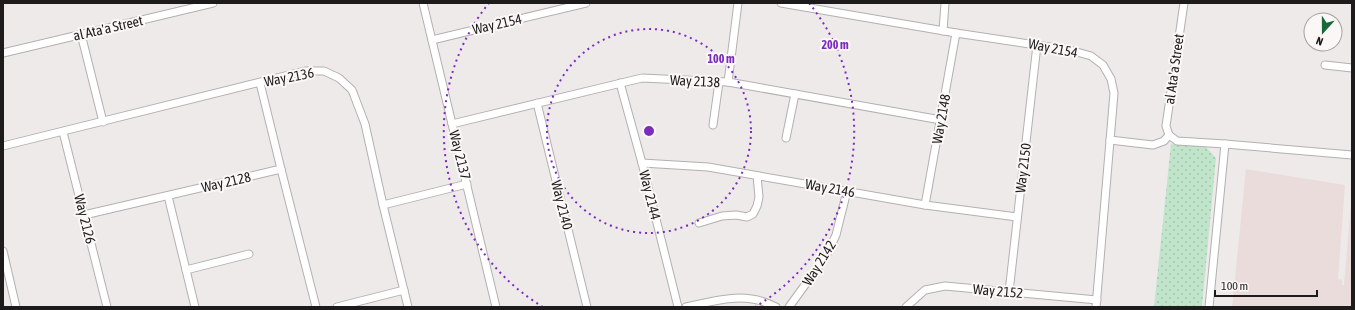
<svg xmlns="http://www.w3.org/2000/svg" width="1355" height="310" viewBox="0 0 1355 310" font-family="'Asap Condensed',sans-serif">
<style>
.built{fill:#eadcdb}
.grass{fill:url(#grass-dots)}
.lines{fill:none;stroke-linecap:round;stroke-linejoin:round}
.minor-casing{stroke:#b4b0af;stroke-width:9}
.minor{stroke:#fff;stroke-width:7}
.ring{fill:none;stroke:#7b2cbf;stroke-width:2;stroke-dasharray:2 4}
.labels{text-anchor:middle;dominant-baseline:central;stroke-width:4;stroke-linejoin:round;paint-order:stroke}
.street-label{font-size:14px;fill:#1d1b1b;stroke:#fcf7f7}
.centre{fill:#7b2cbf;stroke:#fcf7f7;stroke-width:2}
.ring-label{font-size:12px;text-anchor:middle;font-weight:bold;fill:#7b2cbf;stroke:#fcf7f7;stroke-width:4;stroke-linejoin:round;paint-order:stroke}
</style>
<defs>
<pattern id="grass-dots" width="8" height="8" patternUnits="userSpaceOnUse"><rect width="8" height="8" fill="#c1e5ca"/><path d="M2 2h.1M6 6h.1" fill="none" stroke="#a5c4ad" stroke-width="1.8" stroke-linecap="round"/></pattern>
</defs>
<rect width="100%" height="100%" fill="#efeaea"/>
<!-- built -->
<path class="built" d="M 1246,169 L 1345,185 L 1338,279 L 1342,280 L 1342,285 L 1344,285 L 1352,192 L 1352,307 L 1232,307 Z"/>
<!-- grass -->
<path class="grass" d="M 1171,144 L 1206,147 L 1216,158 L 1202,307 L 1154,307 Z"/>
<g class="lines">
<!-- minor casing -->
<g class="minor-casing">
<g id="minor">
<path d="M 423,3 L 496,307"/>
<path d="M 781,3 L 956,33 L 1070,50 L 1091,56 L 1103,65 L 1111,79 L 1114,93 L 1096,307"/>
<path d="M 943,31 L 945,3"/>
<path d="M 81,34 L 103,122"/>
<path d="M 432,40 L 586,3"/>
<path d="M 3,53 L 213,3"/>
<path d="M 1325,65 L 1352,68"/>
<path d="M 728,82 L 738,3"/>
<path d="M 620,83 L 642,163 L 678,307"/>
<path d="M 537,103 L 587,307"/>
<path d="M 452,124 L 642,78 L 728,82 L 941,120"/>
<path d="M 713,125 L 719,82"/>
<path d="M 63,132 L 107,307"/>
<path d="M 1169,135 L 1177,141 L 1225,144 L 1352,155"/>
<path d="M 1169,135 L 1166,126 L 1184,3"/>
<path d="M 786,138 L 795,94"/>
<path d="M 1110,140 L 1153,145 L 1164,141 L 1169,135"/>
<path d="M 3,146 L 305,71 L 324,71 L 339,78 L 352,90 L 365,124 L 383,205 L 408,307"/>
<path d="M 642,163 L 708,167 L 925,205 L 1017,217"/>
<path d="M 281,169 L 316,307"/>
<path d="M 168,196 L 195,307"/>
<path d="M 383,205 L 467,184"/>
<path d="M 925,205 L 956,33"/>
<path d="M 84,215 L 281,169 L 260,83"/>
<path d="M 699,223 L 722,216 L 736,215 L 747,217 L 753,214 L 757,206 L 759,197 L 757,176"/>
<path d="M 3,251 L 16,307"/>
<path d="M 186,270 L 249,254"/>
<path d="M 1009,292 L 1037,45"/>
<path d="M 337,307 L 404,290"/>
<path d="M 686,307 C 717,300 746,291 776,307"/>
<path d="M 789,307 L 826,256 L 836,235 L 847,191"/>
<path d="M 906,307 L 925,290 L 945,286 L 1097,300"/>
<path d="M 1209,307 L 1225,144"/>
</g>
</g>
<!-- minor -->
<use href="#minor" class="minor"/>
</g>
<!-- distance rings -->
<g class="ring">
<circle cx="649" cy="131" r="102"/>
<path d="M543 307A205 205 0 0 1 489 3M809 3A205 205 0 0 1 755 307"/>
</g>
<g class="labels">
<!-- street labels -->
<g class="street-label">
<text transform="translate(497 24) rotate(-13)">Way 2154</text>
<text transform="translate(108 28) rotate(-13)">al Ata'a Street</text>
<text transform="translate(1053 48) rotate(11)">Way 2154</text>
<text transform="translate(1174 69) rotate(-82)">al Ata'a Street</text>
<text transform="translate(289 77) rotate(-11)">Way 2136</text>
<text transform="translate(695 81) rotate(3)">Way 2138</text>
<text transform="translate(941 119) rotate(-80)">Way 2148</text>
<text transform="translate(460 155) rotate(76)">Way 2137</text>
<text transform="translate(1023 168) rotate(-83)">Way 2150</text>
<text transform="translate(226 182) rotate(-13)">Way 2128</text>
<text transform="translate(830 188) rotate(10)">Way 2146</text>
<text transform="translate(650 195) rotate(76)">Way 2144</text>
<text transform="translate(562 205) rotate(76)">Way 2140</text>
<text transform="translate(85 219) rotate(76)">Way 2126</text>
<text transform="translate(819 263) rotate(-58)">Way 2142</text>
<text transform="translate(998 291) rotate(5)">Way 2152</text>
</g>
</g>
<circle cx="649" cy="131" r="6" class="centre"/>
<g class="ring-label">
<text x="835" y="49">200 m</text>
<text x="721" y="63">100 m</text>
</g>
<!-- border -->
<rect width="1355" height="310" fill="none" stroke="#1d1b1b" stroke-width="8"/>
<!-- north arrow -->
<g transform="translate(1323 32) rotate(201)"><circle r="19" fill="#fcf7f7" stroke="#a39f9f"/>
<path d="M0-3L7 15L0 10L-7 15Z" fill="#186939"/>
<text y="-6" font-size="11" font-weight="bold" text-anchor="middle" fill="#1d1b1b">N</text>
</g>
<!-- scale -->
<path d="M1215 290v6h102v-6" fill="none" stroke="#1d1b1b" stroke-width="2"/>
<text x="1221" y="290" font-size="12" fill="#1d1b1b" stroke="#fcf7f7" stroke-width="3" paint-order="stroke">100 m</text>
</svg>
